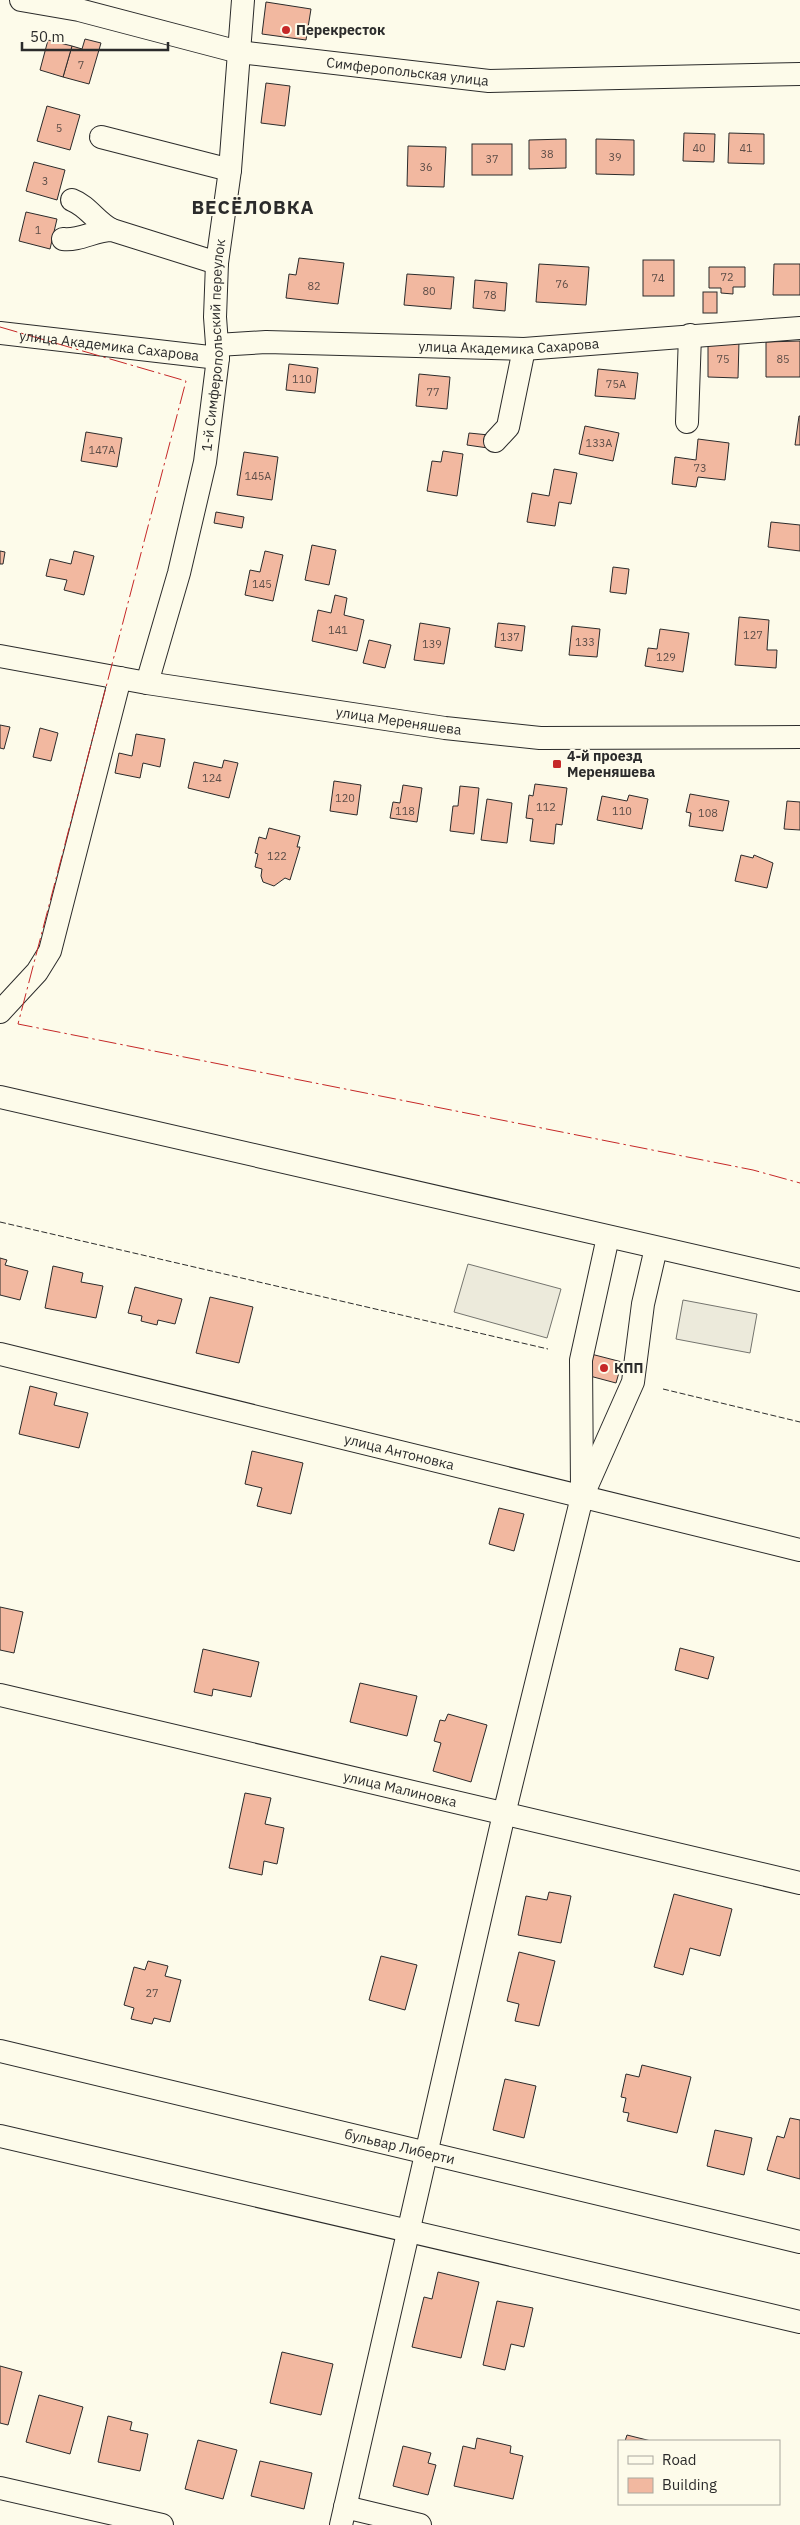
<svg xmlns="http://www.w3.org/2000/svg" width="800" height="2525" viewBox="0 0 800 2525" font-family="'IBM Plex Sans',sans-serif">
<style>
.parking{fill:#eceadb;stroke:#74746e}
.building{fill:#f2b8a0;stroke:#2b2b2b}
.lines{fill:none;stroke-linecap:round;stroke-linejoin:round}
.minor-casing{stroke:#2b2b2b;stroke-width:24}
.minor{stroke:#fdfbea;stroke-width:22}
.fence{stroke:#2b2b2b;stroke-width:1;stroke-dasharray:6 2.5;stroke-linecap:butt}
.power{stroke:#c62828;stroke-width:1;stroke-dasharray:18 4 2.5 4;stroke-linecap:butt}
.poi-dot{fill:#c62828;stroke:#fdfbea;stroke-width:2}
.labels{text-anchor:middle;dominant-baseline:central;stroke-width:4;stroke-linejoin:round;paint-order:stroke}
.number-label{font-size:11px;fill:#5d4e48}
.poi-label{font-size:14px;font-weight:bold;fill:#2b2b2b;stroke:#fdfbea;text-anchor:start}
.street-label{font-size:14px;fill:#2b2b2b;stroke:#fdfbea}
.district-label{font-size:19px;font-weight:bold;letter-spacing:1px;fill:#2b2b2b;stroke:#fdfbea}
</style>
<rect width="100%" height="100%" fill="#fdfbea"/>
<!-- parking -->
<g class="parking">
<path d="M 468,1264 L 561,1289 L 547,1338 L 454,1312 Z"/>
<path d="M 683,1300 L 757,1314 L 750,1353 L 676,1339 Z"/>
</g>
<!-- building -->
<g class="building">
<path d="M 266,2 L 311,9 L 306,40 L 262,34 Z"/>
<path d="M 85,39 L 101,43 L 89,84 L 63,77 L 72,46 L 82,49 Z"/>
<path d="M 48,40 L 72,46 L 63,77 L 40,70 Z"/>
<path d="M 266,83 L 290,86 L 285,126 L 261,123 Z"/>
<path d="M 47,106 L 80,115 L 70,150 L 37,141 Z"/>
<path d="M 684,133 L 715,134 L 714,162 L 683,161 Z"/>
<path d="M 729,133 L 764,134 L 764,164 L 728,163 Z"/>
<path d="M 566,139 L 566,168 L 529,169 L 529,140 Z"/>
<path d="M 596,139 L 634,140 L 634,175 L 596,174 Z"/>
<rect x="472" y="144" width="40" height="31"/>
<path d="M 408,146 L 446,147 L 444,187 L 407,186 Z"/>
<path d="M 34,162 L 65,170 L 57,200 L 26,191 Z"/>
<path d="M 26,212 L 57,219 L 50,249 L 19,241 Z"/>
<path d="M 299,258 L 344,263 L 338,304 L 286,298 L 289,274 L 296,275 Z"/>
<rect x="643" y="260" width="31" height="36"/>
<path d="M 539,264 L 589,267 L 586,305 L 536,302 Z"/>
<path d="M 774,264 L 800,264 L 800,295 L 773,295 Z"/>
<path d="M 709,267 L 745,267 L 745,287 L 733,287 L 733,294 L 721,293 L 721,288 L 709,288 Z"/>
<path d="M 407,274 L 454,277 L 451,309 L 404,305 Z"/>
<path d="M 475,280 L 507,283 L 505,311 L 473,308 Z"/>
<rect x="703" y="292" width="14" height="21"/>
<path d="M 708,341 L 739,341 L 738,378 L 708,377 Z"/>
<path d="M 800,341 L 800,377 L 766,377 L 766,342 Z"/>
<path d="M 289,364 L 318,368 L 315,393 L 286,390 Z"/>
<path d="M 598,369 L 638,373 L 635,399 L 595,396 Z"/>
<path d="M 419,374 L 450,377 L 447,409 L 416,406 Z"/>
<path d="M 799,416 L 800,416 L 800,445 L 795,445 Z"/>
<path d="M 585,426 L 619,433 L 613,461 L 579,454 Z"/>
<path d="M 86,432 L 122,438 L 117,467 L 81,461 Z"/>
<path d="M 469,433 L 489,435 L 488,448 L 467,445 Z"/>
<path d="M 698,439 L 729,443 L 725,480 L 698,477 L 696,487 L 672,484 L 675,457 L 696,460 Z"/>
<path d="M 443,451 L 463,454 L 457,496 L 427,491 L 432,461 L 441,462 Z"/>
<path d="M 244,452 L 278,457 L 272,500 L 237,495 Z"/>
<path d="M 554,469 L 577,473 L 571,504 L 559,502 L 555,526 L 527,522 L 532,493 L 549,496 Z"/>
<path d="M 216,512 L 244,517 L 242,528 L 214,523 Z"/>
<path d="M 771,522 L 800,525 L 800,551 L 768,547 Z"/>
<path d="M 312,545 L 336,550 L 329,585 L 305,580 Z"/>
<path d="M 0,551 L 5,552 L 3,564 L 0,564 Z"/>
<path d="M 74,551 L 94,556 L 84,595 L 64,590 L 67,580 L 46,576 L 50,559 L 71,564 Z"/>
<path d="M 265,551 L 283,555 L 273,601 L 245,595 L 250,570 L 260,572 Z"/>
<path d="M 613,567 L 629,569 L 626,594 L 610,592 Z"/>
<path d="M 335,595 L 347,598 L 344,615 L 364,620 L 357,651 L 312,641 L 318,610 L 331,613 Z"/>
<path d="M 739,617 L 769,620 L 767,650 L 777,650 L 776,668 L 735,665 Z"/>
<path d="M 420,623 L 450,628 L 444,664 L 414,660 Z"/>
<path d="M 498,623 L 525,626 L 522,651 L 495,647 Z"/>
<path d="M 572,626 L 600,629 L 597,657 L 569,655 Z"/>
<path d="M 660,629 L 689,633 L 683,672 L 645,666 L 648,648 L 657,649 Z"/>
<path d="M 369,640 L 391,645 L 385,668 L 363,663 Z"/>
<path d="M 0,725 L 10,727 L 4,749 L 0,748 Z"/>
<path d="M 40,728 L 58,733 L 51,761 L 33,757 Z"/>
<path d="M 136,734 L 165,739 L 160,767 L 143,763 L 140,778 L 115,773 L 119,753 L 132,756 Z"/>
<path d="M 224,760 L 238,763 L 229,798 L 188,788 L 194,762 L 222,768 Z"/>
<path d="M 334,781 L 361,785 L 357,815 L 330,811 Z"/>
<path d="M 535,784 L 567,788 L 562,825 L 556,824 L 554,844 L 530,841 L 533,819 L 526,818 L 529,795 L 533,796 Z"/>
<path d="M 403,785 L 422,788 L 417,822 L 390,818 L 393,802 L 400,803 Z"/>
<path d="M 460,786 L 479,788 L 474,834 L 450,831 L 453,806 L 458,806 Z"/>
<path d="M 690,794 L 729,801 L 723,831 L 689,826 L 691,813 L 686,812 Z"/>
<path d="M 629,795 L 648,799 L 642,829 L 597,820 L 602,796 L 627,801 Z"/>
<path d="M 487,799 L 512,803 L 507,843 L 481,840 Z"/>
<path d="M 787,801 L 800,802 L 800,830 L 784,829 Z"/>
<path d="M 269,828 L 300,836 L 297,847 L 300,847 L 290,880 L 285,878 L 274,886 L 263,882 L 261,876 L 262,869 L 255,867 L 258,854 L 255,853 L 259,837 L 266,839 Z"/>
<path d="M 741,855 L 753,858 L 754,855 L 773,863 L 767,888 L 735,881 Z"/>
<path d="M 0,1258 L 7,1260 L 5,1265 L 28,1271 L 20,1300 L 0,1295 Z"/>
<path d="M 53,1266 L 83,1273 L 81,1282 L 103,1286 L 96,1318 L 45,1308 Z"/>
<path d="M 135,1287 L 182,1299 L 175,1324 L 158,1320 L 157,1325 L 141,1321 L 142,1316 L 128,1313 Z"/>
<path d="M 210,1297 L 253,1307 L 239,1363 L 196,1353 Z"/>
<path d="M 591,1354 L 622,1362 L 616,1383 L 586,1375 Z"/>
<path d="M 30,1386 L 57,1393 L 54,1405 L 88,1413 L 79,1448 L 19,1434 Z"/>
<path d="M 252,1451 L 303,1463 L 291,1514 L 257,1506 L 262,1488 L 245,1484 Z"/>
<path d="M 499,1508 L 524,1514 L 514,1551 L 489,1544 Z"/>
<path d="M 0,1607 L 23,1612 L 14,1653 L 0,1650 Z"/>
<path d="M 680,1648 L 714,1657 L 708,1679 L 675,1670 Z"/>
<path d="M 203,1649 L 259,1662 L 251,1697 L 213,1689 L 212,1696 L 194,1692 Z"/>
<path d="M 360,1683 L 417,1696 L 407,1736 L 350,1722 Z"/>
<path d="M 448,1714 L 487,1725 L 471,1782 L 433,1771 L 441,1743 L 434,1741 L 440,1720 L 445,1721 Z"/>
<path d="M 245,1793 L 271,1798 L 265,1824 L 284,1828 L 277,1864 L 264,1861 L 262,1875 L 229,1868 Z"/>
<path d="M 549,1892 L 571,1896 L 561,1943 L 518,1935 L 526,1896 L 547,1900 Z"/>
<path d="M 674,1894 L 732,1909 L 720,1956 L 690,1948 L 683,1975 L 654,1967 Z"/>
<path d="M 519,1952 L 555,1961 L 539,2026 L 515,2021 L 519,2004 L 507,2001 Z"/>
<path d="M 381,1956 L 417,1965 L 405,2010 L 369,2000 Z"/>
<path d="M 148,1961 L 168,1966 L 165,1976 L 181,1980 L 170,2022 L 154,2018 L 152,2024 L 131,2019 L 134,2008 L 124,2005 L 134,1967 L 145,1970 Z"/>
<path d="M 642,2065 L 691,2077 L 677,2133 L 627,2121 L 629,2113 L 623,2112 L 626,2098 L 621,2097 L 626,2074 L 639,2077 Z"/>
<path d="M 505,2079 L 536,2086 L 524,2138 L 493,2130 Z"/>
<path d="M 790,2118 L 800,2120 L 800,2179 L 767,2170 L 777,2136 L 784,2138 Z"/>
<path d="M 715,2130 L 752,2138 L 744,2175 L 707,2166 Z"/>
<path d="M 438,2272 L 479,2282 L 461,2358 L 412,2347 L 424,2297 L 432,2299 Z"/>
<path d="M 497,2301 L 533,2308 L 524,2347 L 511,2344 L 505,2370 L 483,2365 Z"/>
<path d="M 282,2352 L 333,2364 L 321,2415 L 270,2403 Z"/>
<path d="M 0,2366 L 22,2372 L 8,2425 L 0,2423 Z"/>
<path d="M 39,2395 L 83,2407 L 70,2454 L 26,2442 Z"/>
<path d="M 108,2416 L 132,2422 L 130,2430 L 148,2434 L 140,2471 L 98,2462 Z"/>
<path d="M 627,2435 L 651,2441 L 625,2441 Z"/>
<path d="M 477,2438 L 511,2446 L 510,2453 L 523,2456 L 513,2499 L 454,2486 L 463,2446 L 475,2449 Z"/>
<path d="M 198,2440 L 237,2450 L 223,2499 L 185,2489 Z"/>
<path d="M 403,2446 L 431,2453 L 428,2463 L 436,2465 L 428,2495 L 393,2486 Z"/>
<path d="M 260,2461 L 312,2473 L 304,2509 L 251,2496 Z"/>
</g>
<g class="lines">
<!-- minor casing -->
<g class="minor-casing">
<g id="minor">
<path id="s1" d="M 21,0 L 79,10 L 239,52 L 489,81 L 800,74"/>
<path d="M 101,137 L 230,170"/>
<path d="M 72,200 C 88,206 97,223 112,230"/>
<path d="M 63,239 C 80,241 95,230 112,230 L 217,263"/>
<path id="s2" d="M 0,333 L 218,358"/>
<path id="s3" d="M 217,345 L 266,342 L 524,349 L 800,328"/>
<path d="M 687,422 L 690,335"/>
<path d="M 495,441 L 508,427 L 524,349"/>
<path id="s4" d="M 0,656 L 147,683 L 445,728 L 540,738 L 800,737"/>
<path id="s5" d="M 147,683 L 179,573 L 205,462 L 218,358 L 215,317 L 217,263 L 230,170 L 243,0"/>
<path d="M 0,1012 L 37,972 L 50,951 L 120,678"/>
<path d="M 0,1097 L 800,1280"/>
<path id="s6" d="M 0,1354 L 800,1550"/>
<path d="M 582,1488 L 581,1360 L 608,1237"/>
<path id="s7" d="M 0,1695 L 800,1883"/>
<path id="s8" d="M 0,2051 L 800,2242"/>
<path d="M 0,2136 L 800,2322"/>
<path d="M 0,2488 L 162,2525"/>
<path d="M 345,2507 L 420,2525"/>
<path d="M 341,2525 L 504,1814 L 582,1497 L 633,1382 L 643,1304 L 656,1248"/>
</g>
</g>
<!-- minor -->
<use href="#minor" class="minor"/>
<!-- fence -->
<g class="fence">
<path d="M 0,1222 L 548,1349"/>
<path d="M 663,1389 L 800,1422"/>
</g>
<!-- power -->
<path class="power" d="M 0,327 L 186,381 L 18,1024 L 753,1170 L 800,1183"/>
</g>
<!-- markers -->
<g class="poi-dot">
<circle cx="286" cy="30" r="5"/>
<rect x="552" y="759" width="10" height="10" rx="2.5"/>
<circle cx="604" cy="1368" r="5"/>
</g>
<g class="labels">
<!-- number labels -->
<g class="number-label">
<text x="81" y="65">7</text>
<text x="59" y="128">5</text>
<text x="699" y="148">40</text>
<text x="746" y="148">41</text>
<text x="547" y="154">38</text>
<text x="615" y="157">39</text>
<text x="492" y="159">37</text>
<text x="426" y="167">36</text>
<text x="45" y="181">3</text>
<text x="38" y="230">1</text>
<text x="727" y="277">72</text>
<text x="658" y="278">74</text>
<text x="562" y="284">76</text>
<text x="314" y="286">82</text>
<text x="429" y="291">80</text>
<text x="490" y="295">78</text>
<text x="723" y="359">75</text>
<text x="783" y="359">85</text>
<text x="302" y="379">110</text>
<text x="616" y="384">75А</text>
<text x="433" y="392">77</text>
<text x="599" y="443">133А</text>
<text x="102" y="450">147А</text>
<text x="700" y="468">73</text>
<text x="258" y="476">145А</text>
<text x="262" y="584">145</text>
<text x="338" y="630">141</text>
<text x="753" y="635">127</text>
<text x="510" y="637">137</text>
<text x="585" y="642">133</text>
<text x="432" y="644">139</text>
<text x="666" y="657">129</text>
<text x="212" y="778">124</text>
<text x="345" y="798">120</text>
<text x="546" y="807">112</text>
<text x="405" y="811">118</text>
<text x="622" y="811">110</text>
<text x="708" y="813">108</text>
<text x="277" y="856">122</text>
<text x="152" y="1993">27</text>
</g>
<!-- poi labels -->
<g class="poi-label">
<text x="296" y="30">Перекресток</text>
<text x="567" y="756">4-й проезд<tspan x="567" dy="16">Мереняшева</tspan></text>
<text x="614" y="1368">КПП</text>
</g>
<!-- street labels -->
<g class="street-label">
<text stroke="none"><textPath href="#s1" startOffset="394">Симферопольская улица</textPath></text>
<text stroke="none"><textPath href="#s3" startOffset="292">улица Академика Сахарова</textPath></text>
<text stroke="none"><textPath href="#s5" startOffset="346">1-й Симферопольский переулок</textPath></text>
<text stroke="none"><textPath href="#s2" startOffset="110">улица Академика Сахарова</textPath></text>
<text stroke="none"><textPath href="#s4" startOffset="404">улица Мереняшева</textPath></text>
<text stroke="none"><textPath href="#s6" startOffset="411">улица Антоновка</textPath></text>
<text stroke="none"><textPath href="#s7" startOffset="411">улица Малиновка</textPath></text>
<text stroke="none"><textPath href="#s8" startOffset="411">бульвар Либерти</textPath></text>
</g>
<!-- district labels -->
<g class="district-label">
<text x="253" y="207">ВЕСЁЛОВКА</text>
</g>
</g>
<!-- legend -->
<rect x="618" y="2440" width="162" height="65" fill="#fdfbea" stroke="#a9a89e"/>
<rect x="628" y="2456" width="25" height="8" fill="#fdfbea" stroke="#a9a89e"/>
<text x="662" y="2465" font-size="15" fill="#2b2b2b">Road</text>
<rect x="628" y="2478" width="25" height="15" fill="#f2b8a0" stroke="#a9a89e"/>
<text x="662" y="2490" font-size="15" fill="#2b2b2b">Building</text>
<!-- scale -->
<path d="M22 42v8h146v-8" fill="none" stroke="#2b2b2b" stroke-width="2.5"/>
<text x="30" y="42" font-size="15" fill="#2b2b2b" stroke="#fdfbea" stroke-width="4" paint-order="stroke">50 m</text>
</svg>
